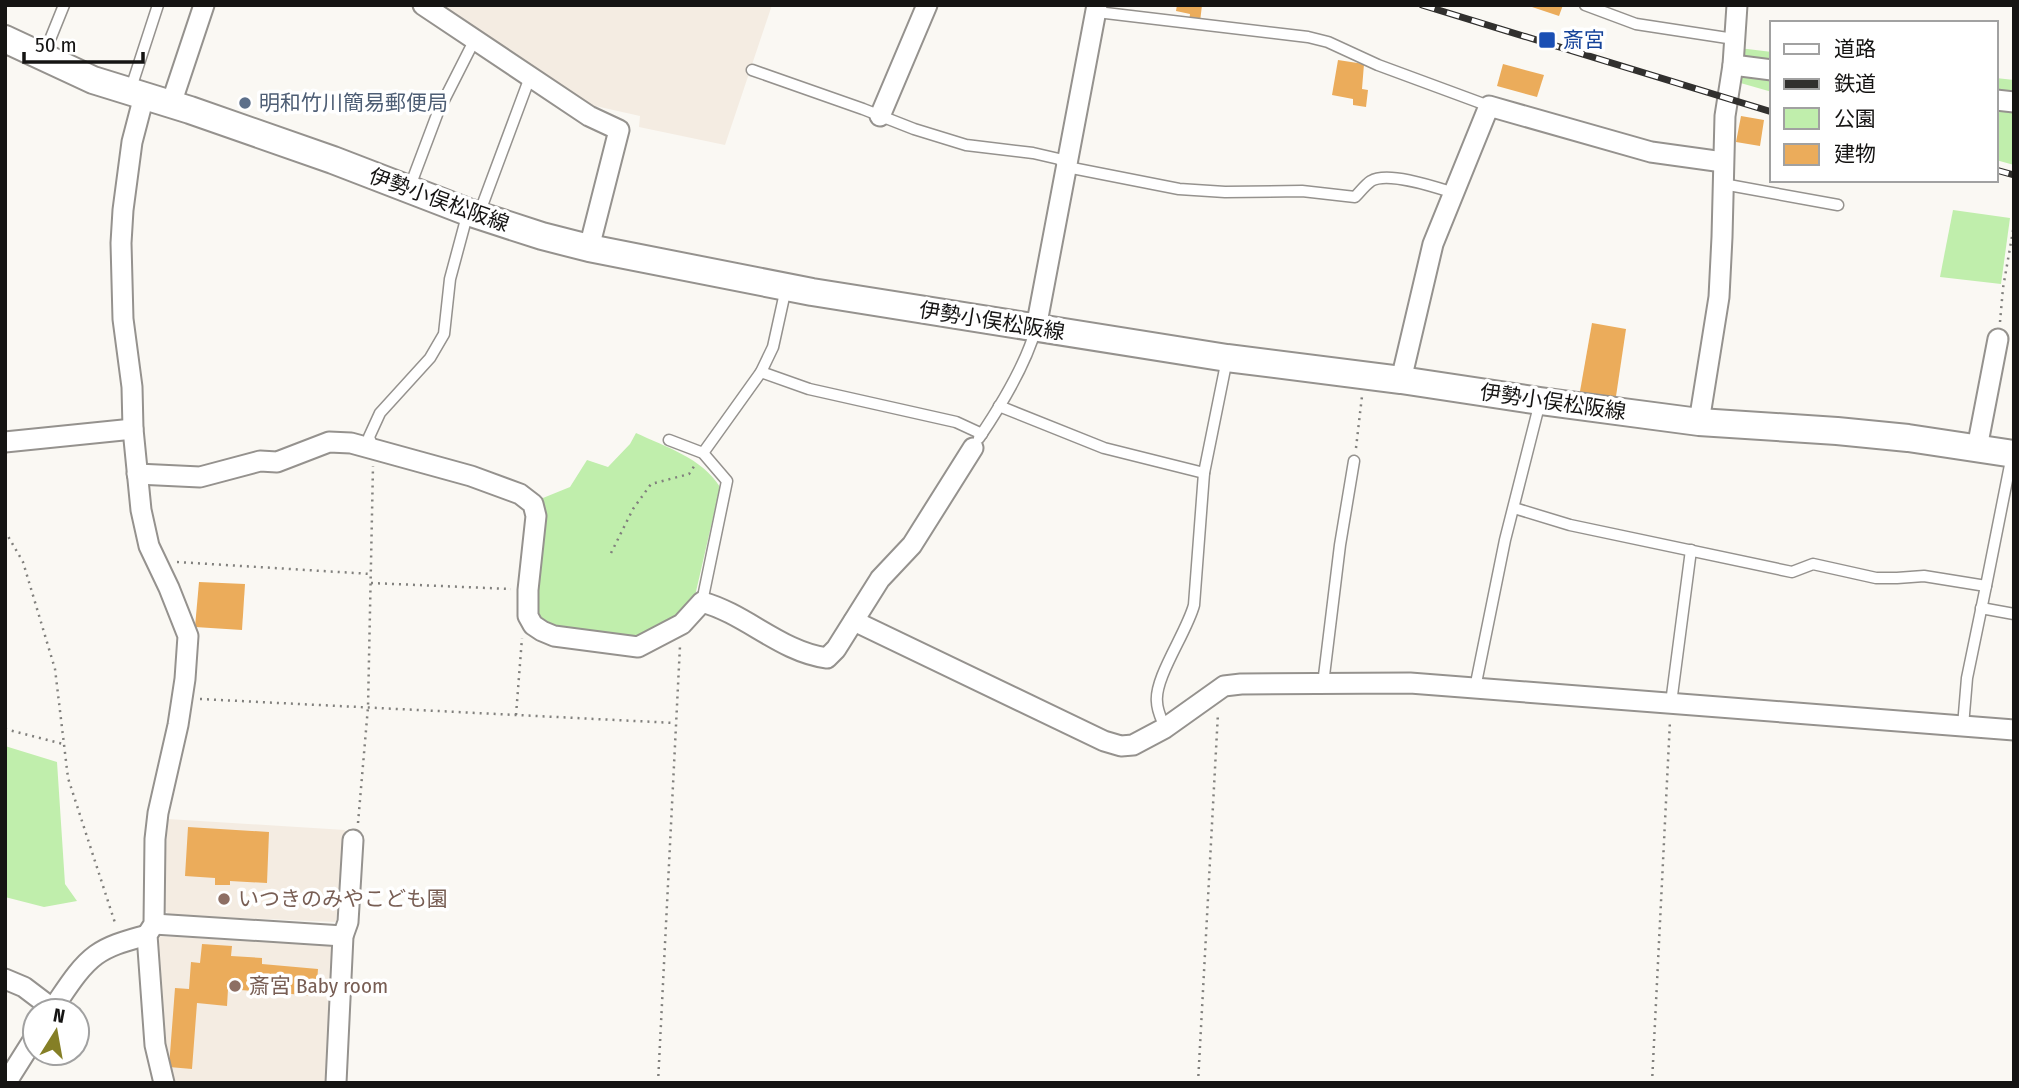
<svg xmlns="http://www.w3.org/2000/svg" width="2019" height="1088" viewBox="0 0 2019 1088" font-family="'Fira Sans Condensed','Noto Sans JP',sans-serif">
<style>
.built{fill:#f4ece2}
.green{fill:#c0eeac}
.building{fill:#ebac5b}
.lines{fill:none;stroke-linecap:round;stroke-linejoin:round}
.lane-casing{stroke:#95928e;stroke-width:13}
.street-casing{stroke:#95928e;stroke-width:23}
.secondary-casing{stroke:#95928e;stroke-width:30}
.path{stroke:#81807d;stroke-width:2.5;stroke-dasharray:2 5;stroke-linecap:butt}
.lane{stroke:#fff;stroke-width:10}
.street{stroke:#fff;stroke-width:19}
.secondary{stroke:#fff;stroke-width:26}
.rail-casing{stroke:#31302e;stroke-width:7}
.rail{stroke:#fff;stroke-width:4.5;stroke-dasharray:13;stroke-linecap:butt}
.transit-dot{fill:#1a4fb4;stroke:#fff;stroke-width:2.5}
.service-dot{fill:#5c6f8a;stroke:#fff;stroke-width:2.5}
.education-dot{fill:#8d6e63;stroke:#fff;stroke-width:2.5}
.labels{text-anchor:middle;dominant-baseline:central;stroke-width:7;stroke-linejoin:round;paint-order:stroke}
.transit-label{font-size:21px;fill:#164399;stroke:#fff;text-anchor:start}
.service-label{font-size:21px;fill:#4e5e75;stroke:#fff;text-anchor:start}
.street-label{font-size:21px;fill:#151413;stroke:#fff}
.education-label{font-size:21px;fill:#785e54;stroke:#fff;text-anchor:start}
</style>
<rect width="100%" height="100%" fill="#faf8f3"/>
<!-- built -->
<g class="built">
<path d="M 438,5 L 772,5 L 725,145 L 639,127 L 640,116 L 582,103 Z"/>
<path d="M 168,819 L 345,830 L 336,922 L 170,915 L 162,908 Z"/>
<path d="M 155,936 L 336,945 L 330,1083 L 170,1083 L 163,1050 Z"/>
</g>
<!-- green -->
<g class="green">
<path d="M 1739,48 L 1772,52 L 1772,92 L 1737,82 Z"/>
<path d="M 1996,78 L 2014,80 L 2014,165 L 1996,160 Z"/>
<path d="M 1953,210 L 2010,218 L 2001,284 L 1940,277 Z"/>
<path d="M 636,433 C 666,447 702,458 720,487 L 695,596 L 676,621 L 635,643 L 553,631 L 533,618 L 538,500 L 570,487 L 587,460 L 608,467 L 630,444 Z"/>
<path d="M 5,746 L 57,762 L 65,884 L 77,901 L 44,907 L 5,897 Z"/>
</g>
<!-- building -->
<g class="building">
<path d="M 1177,5 L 1202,5 L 1200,22 L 1189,22 L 1190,14 L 1176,11 Z"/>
<path d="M 1526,5 L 1563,5 L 1559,16 Z"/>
<path d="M 1338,60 L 1364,64 L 1362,89 L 1368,90 L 1366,107 L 1353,105 L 1353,99 L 1332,95 Z"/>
<path d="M 1503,64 L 1544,75 L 1537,97 L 1497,86 Z"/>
<path d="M 1741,116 L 1764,120 L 1760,146 L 1736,142 Z"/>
<path d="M 1592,323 L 1626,329 L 1615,403 L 1579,397 Z"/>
<path d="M 199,582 L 245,584 L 242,630 L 195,627 Z"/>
<path d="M 188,827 L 269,832 L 267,883 L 230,881 L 230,885 L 215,885 L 215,878 L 185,876 Z"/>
<path d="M 202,944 L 232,946 L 231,956 L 262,958 L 262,964 L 318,969 L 316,996 L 228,989 L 227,1006 L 197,1003 L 192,1069 L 169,1067 L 175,988 L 189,989 L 191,962 L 200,963 Z"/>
</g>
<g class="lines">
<!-- lane casing -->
<g class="lane-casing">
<g id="lane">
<path d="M 1585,5 L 1636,24 L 1734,39"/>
<path d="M 1097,12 L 1308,37 L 1328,42 L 1378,65 L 1489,106"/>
<path d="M 43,57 L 64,5"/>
<path d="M 752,70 L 863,109 L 914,129 L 966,145 L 1033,153 L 1059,159 L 1067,167 L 1179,189 L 1225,192 L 1302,191 L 1355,197 C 1360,192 1365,185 1371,181 C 1388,171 1435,187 1454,193"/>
<path d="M 130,91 L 158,5"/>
<path d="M 1723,184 L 1838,205"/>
<path d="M 409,189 L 438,112 L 475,39"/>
<path d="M 479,214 L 530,77"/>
<path d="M 761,372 L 809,389 L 956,422 L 982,434"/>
<path d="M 999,406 L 1104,448 L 1204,473"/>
<path d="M 979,438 C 1000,407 1026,364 1036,328"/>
<path d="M 669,440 L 703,453 L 727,481 L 702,602"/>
<path d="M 373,448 L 369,437 L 380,413 L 430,358 L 444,334 L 450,279 L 468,212"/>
<path d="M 703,453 L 761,372 L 773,347 L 786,288"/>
<path d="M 1514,508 L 1570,525 L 1792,572 L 1813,564 L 1876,578 L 1897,578 L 1924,576 L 1986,586 L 1967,678 L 1963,726"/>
<path d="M 1986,586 L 2012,455"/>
<path d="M 1981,608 L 2014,614"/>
<path d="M 1323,684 L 1340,545 L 1354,461"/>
<path d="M 1475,688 L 1505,540 L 1540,402"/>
<path d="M 1671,703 L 1691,550"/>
<path d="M 1165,728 C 1162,720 1157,711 1157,702 C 1154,678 1187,632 1194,605 L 1204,473 L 1227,359"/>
</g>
</g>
<!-- street casing -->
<g class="street-casing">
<g id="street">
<path d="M 423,5 L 589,116 L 619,130 L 589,248"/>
<path d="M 1733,65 L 1772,70"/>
<path d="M 144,96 L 132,142 L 123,210 L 121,243 L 123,319 L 132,387 L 133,429 L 141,510 L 149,546 L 169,588 L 188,636 L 185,679 L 178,725 L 158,813 L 155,839 L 154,924 L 147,935 L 155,1045 L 164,1083"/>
<path d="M 1996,100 L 2014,102"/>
<path d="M 171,104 L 204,5"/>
<path d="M 880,116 L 927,5"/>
<path d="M 1036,328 L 1097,5"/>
<path d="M 1401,380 L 1433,244 L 1489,106 L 1651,152 L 1723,162"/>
<path d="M 1699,422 L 1719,297 L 1722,237 L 1725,116 L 1733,65 L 1737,5"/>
<path d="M 5,442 L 133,429"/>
<path d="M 1977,448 L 1998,339"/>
<path d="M 137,474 L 200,477 L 260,461 L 277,462 L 329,442 L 351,443 L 373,449 L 471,476 L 520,494 L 533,504 L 536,516 L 528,590 L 528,616 L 533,625 L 542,631 L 554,636 L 638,647 L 682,624 L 702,602 C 746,614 781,652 827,658 L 836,649 L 880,579 L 912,545 L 973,448"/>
<path d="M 854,621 L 1104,741 L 1121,746 L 1133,745 L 1165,728 L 1224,686 L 1241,684 L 1410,683 L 2014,730"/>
<path d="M 154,924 L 343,936"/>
<path d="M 5,979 L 24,987 L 53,1009"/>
<path d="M 51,1011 C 64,993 78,968 96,955 C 111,944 130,940 147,935"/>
<path d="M 6,1083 L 35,1037"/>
<path d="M 336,1083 L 343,936 L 348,922 L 353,840"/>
</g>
</g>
<!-- secondary casing -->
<g class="secondary-casing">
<path id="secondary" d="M 5,39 L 93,80 L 190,110 L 333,160 L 468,212 L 542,236 L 589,248 L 812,292 L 1227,358 L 1401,380 L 1540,401 L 1699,422 L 1837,431 L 1908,438 L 2014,454"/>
</g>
<!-- path -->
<g class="path">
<path d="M 2000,322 L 2003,288 L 2014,225"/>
<path d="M 1356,448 L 1362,396"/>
<path d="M 5,531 L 23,562 L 55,669 L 68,778 L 116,926"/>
<path d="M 611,553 L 633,509 L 651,484 L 689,474 L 695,465"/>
<path d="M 177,562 L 371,574"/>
<path d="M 371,583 L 511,589"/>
<path d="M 200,699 L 675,723"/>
<path d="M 516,715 L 522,638"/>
<path d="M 5,729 L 63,744"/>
<path d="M 358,823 L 368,707 L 373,466"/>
<path d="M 658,1083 L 680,646"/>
<path d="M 1198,1083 L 1218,713"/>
<path d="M 1652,1083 L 1670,721"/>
</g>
<!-- lane -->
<use href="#lane" class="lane"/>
<!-- street -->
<use href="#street" class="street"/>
<!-- secondary -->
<use href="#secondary" class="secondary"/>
<!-- rail casing -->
<g class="rail-casing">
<g id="rail">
<path d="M 1422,5 L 1772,112"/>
<path d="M 1996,170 L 2014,175"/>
</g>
</g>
<!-- rail -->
<use href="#rail" class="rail"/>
</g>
<!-- markers -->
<rect class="transit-dot" x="1538" y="31" width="18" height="18" rx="3.5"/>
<circle class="service-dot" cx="245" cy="103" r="7"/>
<g class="education-dot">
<circle cx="224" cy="899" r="7"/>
<circle cx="235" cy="986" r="7"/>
</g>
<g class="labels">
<!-- transit labels -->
<g class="transit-label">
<text x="1563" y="40">斎宮</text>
</g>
<!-- service labels -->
<g class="service-label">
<text x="259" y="103">明和竹川簡易郵便局</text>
</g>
<!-- street labels -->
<g class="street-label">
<text transform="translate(439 200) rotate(20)">伊勢小俣松阪線</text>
<text transform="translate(992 321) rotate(9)">伊勢小俣松阪線</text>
<text transform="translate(1553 402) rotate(8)">伊勢小俣松阪線</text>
</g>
<!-- education labels -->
<g class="education-label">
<text x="238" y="899">いつきのみやこども園</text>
<text x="249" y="986">斎宮 Baby room</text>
</g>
</g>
<!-- border -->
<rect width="2019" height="1088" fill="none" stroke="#151413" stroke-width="14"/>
<!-- legend -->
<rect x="1770" y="21" width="228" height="161" fill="#ffffff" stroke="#a1a1a1" stroke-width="2"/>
<rect x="1784" y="44" width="35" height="10" fill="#ffffff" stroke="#a1a1a1" stroke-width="2"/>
<text x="1834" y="56" font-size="21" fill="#151413">道路</text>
<rect x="1784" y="79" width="35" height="10" fill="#31302e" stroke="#a1a1a1" stroke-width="2"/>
<text x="1834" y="91" font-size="21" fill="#151413">鉄道</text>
<rect x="1784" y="108" width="35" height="21" fill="#c0eeac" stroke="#a1a1a1" stroke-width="2"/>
<text x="1834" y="126" font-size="21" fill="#151413">公園</text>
<rect x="1784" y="144" width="35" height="21" fill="#ebac5b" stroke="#a1a1a1" stroke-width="2"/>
<text x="1834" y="161" font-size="21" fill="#151413">建物</text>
<!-- north arrow -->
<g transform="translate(56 1032) rotate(11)"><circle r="33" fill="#ffffff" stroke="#a1a1a1" stroke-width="2"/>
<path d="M0-5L12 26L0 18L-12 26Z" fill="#857f26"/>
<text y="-10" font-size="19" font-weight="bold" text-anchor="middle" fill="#151413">N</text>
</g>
<!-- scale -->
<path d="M24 52v10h119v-10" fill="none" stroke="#151413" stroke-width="3.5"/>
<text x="35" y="52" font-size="21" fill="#151413" stroke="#ffffff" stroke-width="5" paint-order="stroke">50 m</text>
</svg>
